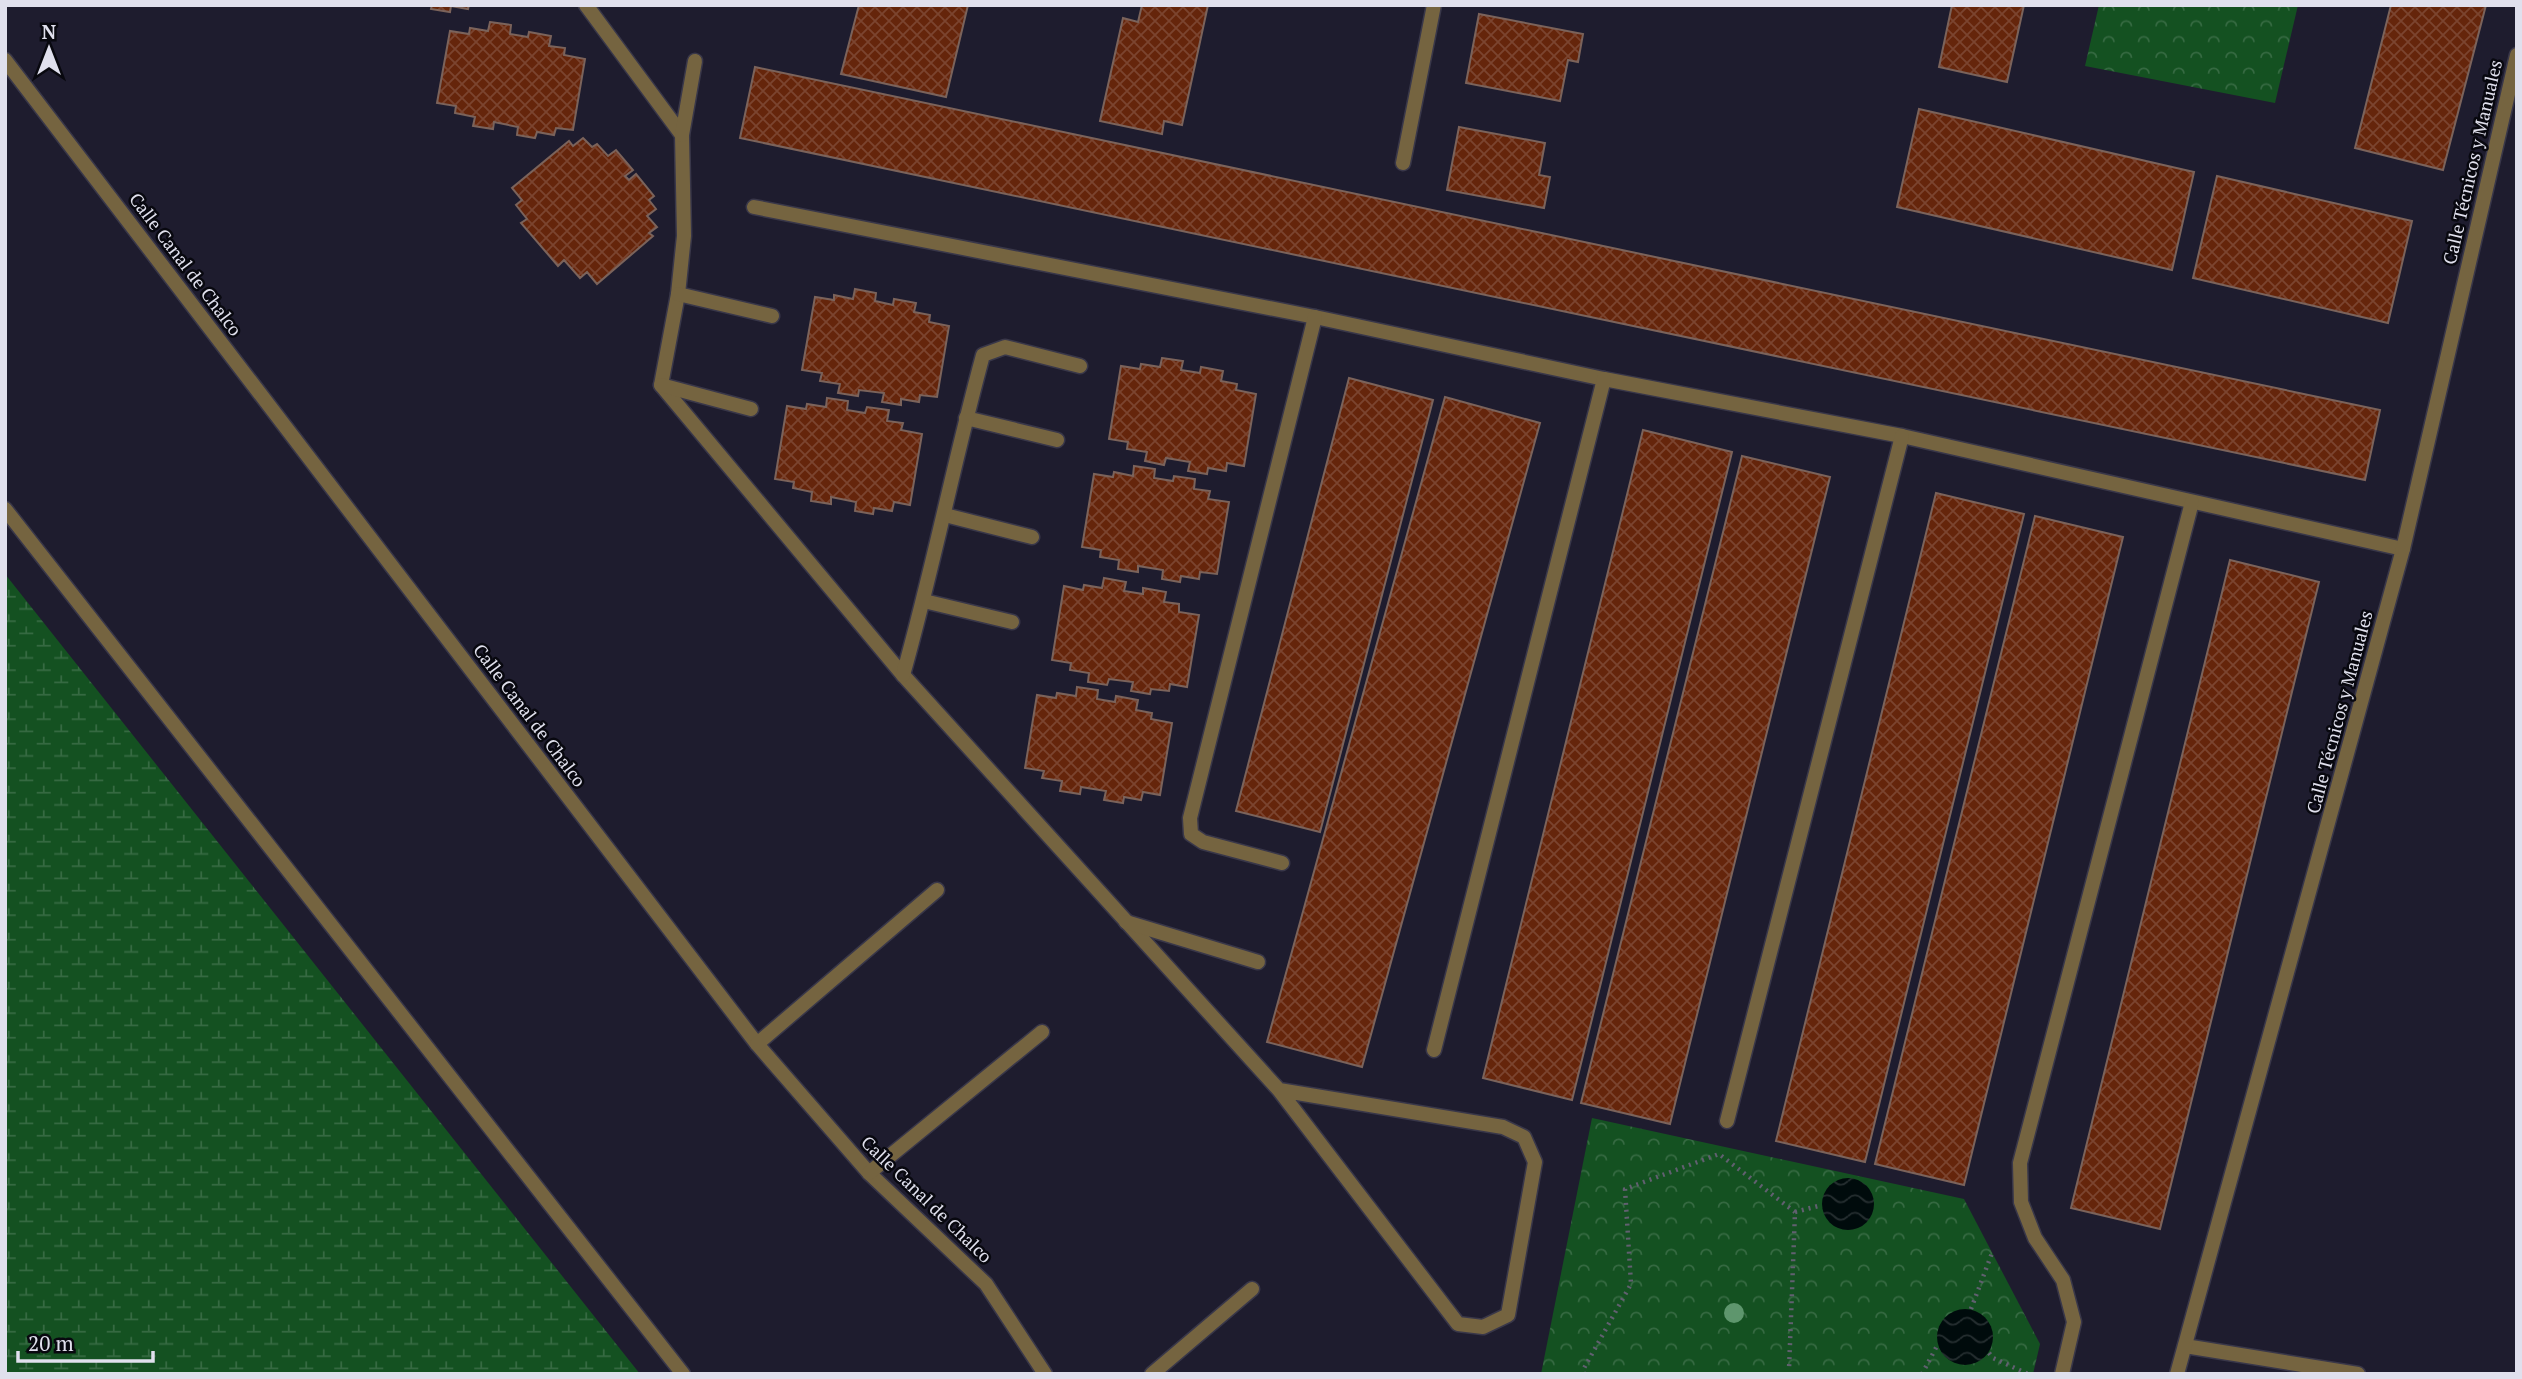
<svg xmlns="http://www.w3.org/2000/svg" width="2522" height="1379" viewBox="0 0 2522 1379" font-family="'PT Serif',serif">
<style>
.forest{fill:url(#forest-crowns)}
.wetland{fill:url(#wetland-marsh)}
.water{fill:url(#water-waves)}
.building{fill:url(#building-cross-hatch);stroke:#7b635b;stroke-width:2}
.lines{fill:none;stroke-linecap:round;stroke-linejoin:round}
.service-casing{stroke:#393749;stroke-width:17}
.minor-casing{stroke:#393749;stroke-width:17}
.tertiary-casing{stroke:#393749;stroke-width:17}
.path{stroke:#616070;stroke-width:4.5;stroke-dasharray:2 5;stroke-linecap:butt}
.service{stroke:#756440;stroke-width:14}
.minor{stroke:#756440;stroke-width:14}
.tertiary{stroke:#756440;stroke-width:14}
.tree{fill:#5e966d}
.labels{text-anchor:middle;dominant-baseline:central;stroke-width:5;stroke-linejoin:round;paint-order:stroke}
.street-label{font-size:18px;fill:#e0e0ed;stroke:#08080f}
</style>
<defs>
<pattern id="forest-crowns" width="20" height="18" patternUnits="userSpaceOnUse" patternTransform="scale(1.75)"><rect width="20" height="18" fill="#145121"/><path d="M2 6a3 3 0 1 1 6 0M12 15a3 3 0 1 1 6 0" fill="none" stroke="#366a42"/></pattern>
<pattern id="wetland-marsh" width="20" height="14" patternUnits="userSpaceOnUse" patternTransform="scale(1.75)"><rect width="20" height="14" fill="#145121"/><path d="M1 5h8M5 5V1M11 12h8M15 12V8" fill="none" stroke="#366a42"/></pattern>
<pattern id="water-waves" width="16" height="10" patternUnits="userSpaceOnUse" patternTransform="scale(1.75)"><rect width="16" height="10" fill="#000b0c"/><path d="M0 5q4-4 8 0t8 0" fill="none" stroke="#252e30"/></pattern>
<pattern id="building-cross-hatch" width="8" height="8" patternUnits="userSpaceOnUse" patternTransform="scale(1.75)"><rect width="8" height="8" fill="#65250b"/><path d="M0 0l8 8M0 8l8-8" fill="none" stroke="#7b442f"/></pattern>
</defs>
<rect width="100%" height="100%" fill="#1e1c2e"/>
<!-- forest -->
<g class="forest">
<path d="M 2099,5 L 2298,5 L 2275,103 L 2085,66 Z"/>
<path d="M 1592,1118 L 1964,1199 L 2040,1344 L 2033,1374 L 1541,1374 Z"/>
</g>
<!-- wetland -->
<path class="wetland" d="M 5,574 L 640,1374 L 5,1374 Z"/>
<!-- water -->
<g class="water">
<circle cx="1848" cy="1204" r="26"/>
<circle cx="1965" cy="1337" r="28"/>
</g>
<!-- building -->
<g class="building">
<path d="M 432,5 L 469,5 L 468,9 L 451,6 L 450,12 L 431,9 Z"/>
<path d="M 859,5 L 968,5 L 946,97 L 841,74 Z"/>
<path d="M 1142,5 L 1208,5 L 1182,125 L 1164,121 L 1162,134 L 1100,121 L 1123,18 L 1138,22 Z"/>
<path d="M 1952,5 L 2024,5 L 2007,82 L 1939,67 Z"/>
<path d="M 2391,5 L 2486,5 L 2443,170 L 2355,148 Z"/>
<path d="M 1479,14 L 1583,34 L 1578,62 L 1568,60 L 1560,101 L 1466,83 Z"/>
<path d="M 490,22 L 511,25 L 510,34 L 528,37 L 529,32 L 551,36 L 549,46 L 565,48 L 564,55 L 585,59 L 573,130 L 556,128 L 554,135 L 537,132 L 535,138 L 517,135 L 518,127 L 494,122 L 493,129 L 473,126 L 475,117 L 455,113 L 456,106 L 437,103 L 450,31 L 469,34 L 470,28 L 488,31 Z"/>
<path d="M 755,67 L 2380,410 L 2365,480 L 740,138 Z"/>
<path d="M 1919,109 L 2194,172 L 2172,270 L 1897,207 Z"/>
<path d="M 1459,127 L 1545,143 L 1539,175 L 1550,177 L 1544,208 L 1447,190 Z"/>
<path d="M 583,138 L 592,147 L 597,144 L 608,156 L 616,150 L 633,170 L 625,176 L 629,180 L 636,174 L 654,196 L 649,200 L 656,209 L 647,216 L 657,227 L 649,233 L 653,236 L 597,284 L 587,272 L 580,278 L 564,260 L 558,266 L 521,223 L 527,219 L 516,205 L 522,200 L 512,188 L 569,141 L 573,146 Z"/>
<path d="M 2217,176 L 2412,221 L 2388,323 L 2193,278 Z"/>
<path d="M 855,289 L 876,293 L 875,301 L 893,305 L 894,299 L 916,303 L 914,312 L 930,315 L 929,322 L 949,326 L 937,397 L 920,395 L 919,402 L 901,399 L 901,405 L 882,402 L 884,393 L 859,390 L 858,396 L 838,393 L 840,384 L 820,381 L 822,373 L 802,370 L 815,297 L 834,300 L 834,295 L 853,299 Z"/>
<path d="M 1162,358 L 1183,361 L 1181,370 L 1200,373 L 1201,367 L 1223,371 L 1221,381 L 1237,384 L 1236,390 L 1256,394 L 1244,466 L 1227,463 L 1226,471 L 1208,468 L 1207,474 L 1188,471 L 1190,462 L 1166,458 L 1164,465 L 1145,461 L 1147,452 L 1127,449 L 1128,442 L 1109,439 L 1121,366 L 1140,369 L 1141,364 L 1160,367 Z"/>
<path d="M 1349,378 L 1433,400 L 1320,832 L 1236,811 Z"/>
<path d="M 1445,397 L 1540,423 L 1362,1067 L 1267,1042 Z"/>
<path d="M 827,398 L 848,401 L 847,410 L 865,413 L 867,407 L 889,410 L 887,421 L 903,423 L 901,430 L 922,434 L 910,505 L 894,502 L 892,511 L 874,508 L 873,514 L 855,511 L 856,502 L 831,497 L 831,504 L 811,501 L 812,492 L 793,488 L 794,482 L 775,479 L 787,406 L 806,409 L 807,404 L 826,407 Z"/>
<path d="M 1643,430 L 1732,452 L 1572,1100 L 1483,1078 Z"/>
<path d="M 1742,456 L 1830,477 L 1670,1124 L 1581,1103 Z"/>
<path d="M 1134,466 L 1155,469 L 1154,478 L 1173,481 L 1174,476 L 1195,479 L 1194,489 L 1210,491 L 1208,499 L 1229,502 L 1217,574 L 1200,572 L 1199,579 L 1181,576 L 1180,582 L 1162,579 L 1163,570 L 1138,566 L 1138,572 L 1118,569 L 1119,560 L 1100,557 L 1101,550 L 1082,547 L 1094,474 L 1113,477 L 1114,472 L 1133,476 Z"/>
<path d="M 1936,493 L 2024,514 L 1865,1162 L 1776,1141 Z"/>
<path d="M 2035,516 L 2123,537 L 1964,1185 L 1875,1164 Z"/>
<path d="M 2230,560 L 2319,582 L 2160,1229 L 2071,1208 Z"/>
<path d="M 1104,578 L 1126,582 L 1124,591 L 1143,594 L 1143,588 L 1166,592 L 1164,602 L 1179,604 L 1179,612 L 1199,615 L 1187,687 L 1170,684 L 1169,691 L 1151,689 L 1150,694 L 1131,691 L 1133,682 L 1109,679 L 1107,685 L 1088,682 L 1089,673 L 1070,670 L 1071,663 L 1052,660 L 1064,586 L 1083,590 L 1084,585 L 1102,588 Z"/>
<path d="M 1077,687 L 1098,690 L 1097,699 L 1115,702 L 1116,696 L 1138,700 L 1136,710 L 1152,713 L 1151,719 L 1172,723 L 1160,795 L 1143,792 L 1141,800 L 1124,797 L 1123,803 L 1104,800 L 1106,791 L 1081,787 L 1080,794 L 1060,791 L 1062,781 L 1042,778 L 1044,771 L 1025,768 L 1037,695 L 1056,698 L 1057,693 L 1076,696 Z"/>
</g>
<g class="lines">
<!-- service casing -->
<g class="service-casing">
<g id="service">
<path d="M 586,5 L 682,135 L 684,236 L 678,294 L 661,385 L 903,675 L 1279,1090 L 1458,1324 L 1483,1327 L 1508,1315 L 1535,1162 L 1524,1137 L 1503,1127 L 1279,1090"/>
<path d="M 682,135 L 695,61"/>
<path d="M 1403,163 L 1434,5"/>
<path d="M 754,207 L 1315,317 L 1604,379 L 1902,436 L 2403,549"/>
<path d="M 678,294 L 772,316"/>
<path d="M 661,385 L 751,409"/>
<path d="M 966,418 L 1057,440"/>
<path d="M 5,509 L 683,1374"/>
<path d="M 945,515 L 1032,537"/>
<path d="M 924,601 L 1012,622"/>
<path d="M 903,675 C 933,569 954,461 983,355 L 1005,347 L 1080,366"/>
<path d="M 1282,863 L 1203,842 L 1191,834 L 1190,818 L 1315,317"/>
<path d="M 1126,922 L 1258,962"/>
<path d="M 1434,1050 L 1604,379"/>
<path d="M 1727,1121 L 1902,436"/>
<path d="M 2062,1374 L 2074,1322 L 2063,1280 L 2035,1238 L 2021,1202 L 2020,1163 L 2192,502"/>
</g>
</g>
<!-- minor casing -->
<g class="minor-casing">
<g id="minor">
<path d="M 5,60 L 757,1044 L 869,1173 L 986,1284 L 1045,1374"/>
<path d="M 757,1044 L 937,890"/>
<path d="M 869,1173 L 1042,1032"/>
<path d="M 2185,1346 L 2358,1374"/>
<path d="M 1152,1374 L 1252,1289"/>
</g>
</g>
<!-- tertiary casing -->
<g class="tertiary-casing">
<path id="tertiary" d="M 2177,1374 L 2403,549 L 2517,55"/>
</g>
<!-- path -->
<g class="path">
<path d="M 1795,1212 L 1822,1205"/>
<path d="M 1971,1309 L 1992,1253"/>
<path d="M 1989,1353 L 1993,1358 L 2028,1374"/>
<path d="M 1584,1374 L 1583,1370 L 1631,1284 L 1625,1189 L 1719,1154 L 1795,1212 L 1789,1370"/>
<path d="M 1922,1374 L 1938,1344"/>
</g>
<!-- service -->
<use href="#service" class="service"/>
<!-- minor -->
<use href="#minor" class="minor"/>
<!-- tertiary -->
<use href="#tertiary" class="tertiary"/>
</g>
<!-- trees -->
<circle class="tree" cx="1734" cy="1313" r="10"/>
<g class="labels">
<!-- street labels -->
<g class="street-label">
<text transform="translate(2472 162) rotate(-77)">Calle Técnicos y Manuales</text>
<text transform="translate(186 264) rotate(53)">Calle Canal de Chalco</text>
<text transform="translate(2339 712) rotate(-75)">Calle Técnicos y Manuales</text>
<text transform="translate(530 715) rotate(53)">Calle Canal de Chalco</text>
<text transform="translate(927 1199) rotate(44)">Calle Canal de Chalco</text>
</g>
</g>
<!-- border -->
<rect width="2522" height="1379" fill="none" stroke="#e0e0ed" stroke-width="14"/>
<!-- north arrow -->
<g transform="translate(49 49)" stroke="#08080f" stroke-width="5" paint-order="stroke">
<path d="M0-5L12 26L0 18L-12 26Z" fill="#e0e0ed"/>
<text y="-10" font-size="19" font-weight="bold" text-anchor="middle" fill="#e0e0ed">N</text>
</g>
<!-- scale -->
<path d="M18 1351v10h135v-10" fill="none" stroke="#e0e0ed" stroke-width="3.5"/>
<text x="28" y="1351" font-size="21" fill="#e0e0ed" stroke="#08080f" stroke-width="5" paint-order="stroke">20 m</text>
</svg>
